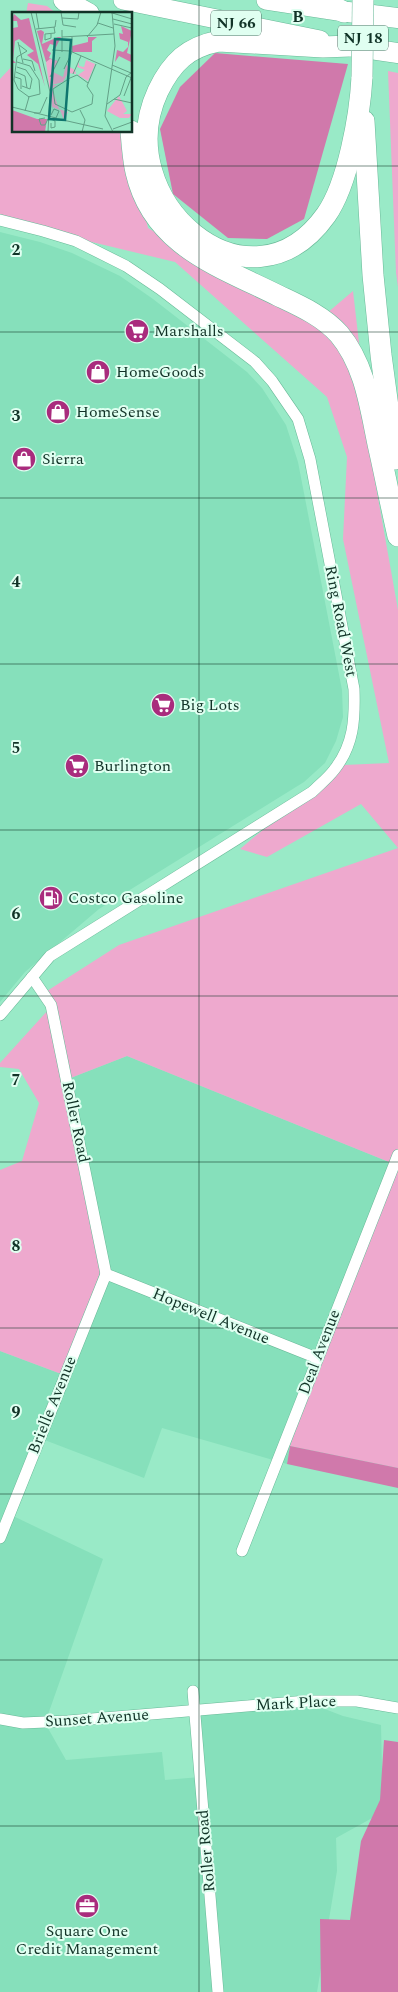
<svg xmlns="http://www.w3.org/2000/svg" width="398" height="1992" viewBox="0 0 398 1992" font-family="Spectral,serif">
<style>
.built{fill:#86e0bb}
.green{fill:#eea9ce}
.forest{fill:#d079ab}
.lines{fill:none;stroke-linecap:round;stroke-linejoin:round}
.minor-casing{stroke:#69b998;stroke-width:12}
.primary-casing{stroke:#69b998;stroke-width:20}
.trunk-casing{stroke:#69b998;stroke-width:21}
.motorway-casing{stroke:#69b998;stroke-width:22}
.minor{stroke:#fff;stroke-width:11}
.primary{stroke:#fff;stroke-width:19}
.trunk{stroke:#fff;stroke-width:20}
.motorway{stroke:#fff;stroke-width:21}
.motorway-bridge-casing{stroke:#69b998;stroke-width:22;stroke-linecap:butt}
.motorway-bridge{stroke:#fff;stroke-width:21}
.grid{fill:none;stroke:#113327;stroke-width:1;stroke-opacity:0.55}
.labels{text-anchor:middle;dominant-baseline:central;stroke-width:4;stroke-linejoin:round;paint-order:stroke}
.shield{fill:#e0fff1;stroke:#4f7064;stroke-width:1}
.shield-label{font-size:15px;font-weight:bold;fill:#113327}
.poi-label{font-size:16px;fill:#113327;stroke:#e0fff1;text-anchor:start}
.street-label{font-size:16px;fill:#113327;stroke:#e0fff1}
.inset-road{fill:none;stroke:#63a187;stroke-width:1}
.view{fill:#0f766e;fill-opacity:0.15;stroke:#0f766e;stroke-width:2.5}
.inset-edge{fill:none;stroke:#113327;stroke-width:2.5}
.grid-label{font-size:16px;text-anchor:middle;font-weight:bold;fill:#113327;stroke:#e0fff1;stroke-width:4;stroke-linejoin:round;paint-order:stroke}
</style>
<rect width="100%" height="100%" fill="#99eac7"/>
<!-- built -->
<g class="built">
<path d="M 0,232 L 40,242 L 72,253 L 120,276 L 153,299 L 247,372 L 262,388 L 286,425 L 298,462 L 342,690 L 343,717 L 336,741 L 325,763 L 304,782 L 99,909 L 25,972 L 0,1002 Z"/>
<path d="M 127,1056 L 389,1162 L 290,1446 L 287,1464 L 162,1428 L 144,1478 L 42,1439 L 11,1515 L 103,1559 L 45,1723 L 66,1760 L 162,1752 L 165,1780 L 200,1777 L 193,1711 L 304,1701 L 343,1716 L 381,1725 L 383,1812 L 336,1838 L 337,1871 L 317,1992 L 0,1992 L 0,1351 L 64,1375 L 68,1079 Z"/>
</g>
<!-- green -->
<g class="green">
<path d="M 28,3 L 47,6 L 57,14 L 26,14 Z"/>
<path d="M 14,64 L 14,131 L 126,131 L 148,228 L 313,325 L 353,291 L 375,481 L 398,610 L 398,1468 L 290,1446 L 389,1162 L 127,1056 L 68,1079 L 103,1264 L 64,1375 L 0,1351 L 0,1170 L 22,1161 L 39,1103 L 19,1069 L 0,1067 L 0,1063 L 49,1009 L 47,991 L 119,945 L 398,848 L 361,804 L 267,857 L 240,849 L 334,770 L 344,765 L 389,763 L 343,539 L 347,457 L 327,397 L 175,262 L 0,220 L 0,79 Z"/>
<path d="M 388,71 L 398,73 L 398,287 L 396,273 Z"/>
</g>
<!-- forest -->
<g class="forest">
<path d="M 215,53 L 348,64 L 304,219 L 267,239 L 228,238 L 173,194 L 160,129 L 180,87 Z"/>
<path d="M 290,1446 L 398,1468 L 398,1488 L 287,1464 Z"/>
<path d="M 384,1740 L 398,1742 L 398,1992 L 321,1992 L 320,1919 L 350,1920 L 361,1841 L 380,1800 Z"/>
</g>
<g class="lines">
<!-- minor casing -->
<g class="minor-casing">
<g id="minor">
<path d="M 0,220 L 43,231 L 76,241 L 126,266 L 160,289 L 255,362 L 272,381 L 298,419 L 310,459 L 354,689 C 355,719 354,745 334,770 C 328,778 319,785 312,792 L 50,956 L 0,1015"/>
<path d="M 32,977 L 51,1005 L 106,1274"/>
<path d="M 106,1274 L 317,1358"/>
<path d="M 0,1538 L 106,1274"/>
<path d="M 242,1551 L 398,1155"/>
<path d="M 193,1691 L 218,1992"/>
<path d="M 0,1719 L 23,1723 L 68,1721 L 307,1701 L 357,1701 L 398,1708"/>
</g>
</g>
<!-- primary casing -->
<g class="primary-casing">
<g id="primary">
<path d="M 123,0 L 320,40"/>
<path d="M 266,0 L 338,11"/>
</g>
</g>
<!-- trunk casing -->
<g class="trunk-casing">
<g id="trunk">
<path d="M 348,12 L 398,18"/>
<path d="M 350,46 L 398,53"/>
</g>
</g>
<!-- motorway casing -->
<g class="motorway-casing">
<g id="motorway">
<path d="M 64,0 L 89,14"/>
<path d="M 320,0 L 344,12"/>
<path d="M 350,46 L 323,47 L 219,41 C 188,47 172,62 158,91 C 107,200 249,323 326,215 C 348,184 360,115 362,77"/>
<path d="M 364,121 L 373,275 L 381,355 L 395,459"/>
<path d="M 131,131 C 132,144 133,159 136,172 C 153,246 219,266 279,296 C 300,306 323,316 339,334 C 365,365 370,406 378,444 C 385,475 391,506 398,536"/>
</g>
</g>
<!-- minor -->
<use href="#minor" class="minor"/>
<!-- primary -->
<use href="#primary" class="primary"/>
<!-- trunk -->
<use href="#trunk" class="trunk"/>
<!-- motorway -->
<use href="#motorway" class="motorway"/>
<!-- motorway-bridge casing -->
<g class="motorway-bridge-casing">
<path id="motorway-bridge" d="M 362,77 L 363,0"/>
</g>
<!-- motorway-bridge -->
<use href="#motorway-bridge" class="motorway-bridge"/>
</g>
<!-- grid -->
<path class="grid" d="M 199,0 L 199,1992M 0,166 L 398,166M 0,332 L 398,332M 0,498 L 398,498M 0,664 L 398,664M 0,830 L 398,830M 0,996 L 398,996M 0,1162 L 398,1162M 0,1328 L 398,1328M 0,1494 L 398,1494M 0,1660 L 398,1660M 0,1826 L 398,1826"/>
<!-- icons -->
<defs>
<g id="supermarket-disc" transform="scale(1.25)"><circle r="9.5" fill="#a92c7d" stroke="#e0fff1"/><path d="M-6-5.5h2.5l.6 2H6L4.5 2H-2.5L-4.4-4H-6ZM-1.5 3.2a1.3 1.3 0 1 0 .1 0ZM3 3.2a1.3 1.3 0 1 0 .1 0Z" fill="#fff"/></g>
<g id="shop-disc" transform="scale(1.25)"><circle r="9.5" fill="#a92c7d" stroke="#e0fff1"/><path d="M-5-2.5h2.3a2.7 3.5 0 0 1 5.4 0H5L5.5 6h-11ZM-1.5-2.5h3a1.5 2.3 0 0 0-3 0Z" fill="#fff"/></g>
<g id="fuel-disc" transform="scale(1.25)"><circle r="9.5" fill="#a92c7d" stroke="#e0fff1"/><path d="M-5.5-6h7V0h2V4h1.3V-2.5L3-4.5l.8-.8L6-3V5H2.5V1h-1V6h-7ZM-4.2-4.7v3.2H.2V-4.7Z" fill="#fff"/></g>
<g id="office-disc" transform="scale(1.25)"><circle r="9.5" fill="#a92c7d" stroke="#e0fff1"/><path d="M-6-3h4V-5.5h4V-3h4V5H-6ZM-1-4.5V-3h2v-1.5ZM-6 0V1H6V0Z" fill="#fff"/></g>
</defs>
<g fill-rule="evenodd">
<use href="#supermarket-disc" x="137" y="331"/>
<use href="#shop-disc" x="98" y="372"/>
<use href="#shop-disc" x="58" y="412"/>
<use href="#shop-disc" x="24" y="459"/>
<use href="#supermarket-disc" x="163" y="705"/>
<use href="#supermarket-disc" x="77" y="766"/>
<use href="#fuel-disc" x="51" y="898"/>
<use href="#office-disc" x="87" y="1906"/>
</g>
<g class="labels">
<!-- shield labels -->
<g class="shield">
<rect x="211" y="10.5" width="50" height="25" rx="4"/>
<rect x="338" y="25.5" width="50" height="25" rx="4"/>
</g>
<g class="shield-label">
<text x="236" y="23">NJ 66</text>
<text x="363" y="38">NJ 18</text>
</g>
<!-- poi labels -->
<g class="poi-label">
<text x="154" y="331">Marshalls</text>
<text x="116" y="372">HomeGoods</text>
<text x="76" y="412">HomeSense</text>
<text x="42" y="459">Sierra</text>
<text x="180" y="705">Big Lots</text>
<text x="94" y="766">Burlington</text>
<text x="68" y="898">Costco Gasoline</text>
<text x="87" y="1931" text-anchor="middle">Square One<tspan x="87" dy="18">Credit Management</tspan></text>
</g>
<!-- street labels -->
<g class="street-label">
<text transform="translate(341 621) rotate(79)">Ring Road West</text>
<text transform="translate(76 1122) rotate(78)">Roller Road</text>
<text transform="translate(211 1316) rotate(22)">Hopewell Avenue</text>
<text transform="translate(319 1352) rotate(-69)">Deal Avenue</text>
<text transform="translate(52 1405) rotate(-68)">Brielle Avenue</text>
<text transform="translate(296 1703) rotate(-3)">Mark Place</text>
<text transform="translate(97 1718) rotate(-4)">Sunset Avenue</text>
<text transform="translate(206 1851) rotate(-95)">Roller Road</text>
</g>
</g>
<!-- overview -->
<g transform="translate(12 12)">
<rect width="120" height="120" fill="#99eac7"/>
<path d="M 38,47 L 46,49 L 41,60 L 51,65 L 54,53 L 63,58 L 64,62 L 56,61 L 51,70 L 40,73 L 45,73 L 40,77 L 47,97 L 56,100 L 52,108 L 48,98 L 40,95 L 34,50 ZM 74,48 L 83,52 L 76,69 L 66,63 L 73,58 L 65,55 L 67,50 L 67,54 L 72,55 ZM 107,84 L 115,99 L 111,102 L 120,102 L 117,106 L 108,106 L 95,99 Z" fill="#eea9ce"/>
<path d="M 2,2 L 9,8 L 17,6 L 33,75 L 26,52 L 15,43 L 22,39 L 7,27 L 3,29 L 1,48 L 4,51 L 0,51 L 1,16 L 6,15 L 5,9 L 0,9 ZM 109,14 L 120,19 L 115,41 L 120,43 L 119,50 L 107,44 L 103,50 L 105,38 L 111,40 L 116,35 L 116,30 L 108,27 L 107,21 L 111,22 ZM 29,18 L 32,20 L 30,32 L 46,25 L 49,25 L 43,37 L 42,33 L 38,32 L 35,38 L 39,41 L 37,46 L 46,49 L 38,47 L 34,50 L 25,19 ZM 76,25 L 85,25 L 80,29 L 80,40 L 60,40 L 60,34 L 76,30 ZM 0,98 L 25,107 L 35,107 L 33,120 L 0,120 Z" fill="#d079ab"/>
<path class="inset-road" d="M 19,0 L 38,80 L 36,120M 24,0 L 27,17M 49,0 L 51,13 L 64,15M 97,0 L 120,7M 100,0 L 103,34 L 93,104 L 101,120M 50,6 L 66,7 L 67,0M 101,7 L 120,12M 86,11 L 101,16M 102,12 L 120,16M 24,17 L 43,15 L 44,8M 50,18 L 50,40M 39,22 L 39,26 L 33,28 L 33,22 L 43,21 L 42,15M 50,25 L 102,22M 75,25 L 85,13 L 89,0M 6,30 L 11,51M 7,33 L 15,39 L 5,45 L 2,68 L 6,77 L 17,85 L 13,99M 40,38 L 58,39 L 120,66M 11,47 L 20,49 L 23,59M 5,50 L 18,54 L 27,68 L 28,82 L 16,85M 100,53 L 119,61M 5,55 L 14,58 L 20,67 L 18,77 L 10,74M 52,57 L 60,40 L 60,25M 4,60 L 13,64 L 15,76M 61,62 L 69,44M 3,65 L 9,67 L 9,77M 38,65 L 48,45M 76,71 L 65,63 L 58,66 L 41,77 L 43,92 L 60,100 L 80,92 L 81,83 L 75,74 L 84,52M 112,84 L 119,66M 102,87 L 120,91M 95,92 L 108,83 L 114,65 L 120,60M 0,95 L 44,106 L 47,99 L 42,97 L 39,103M 68,98 L 73,108 L 70,120M 22,101 L 28,101 L 35,85M 33,106 L 27,107 L 29,113 L 33,113 L 36,107M 37,106 L 43,109 L 43,115 L 39,116 L 39,111M 42,106 L 91,117M 101,117 L 120,110"/>
<path class="view" d="M 43,27 L 59,28 L 53,108 L 37,107 Z"/>
<rect width="120" height="120" class="inset-edge"/>
</g>
<g class="grid-label">
<text x="298" y="22">B</text>
<text x="16" y="255">2</text>
<text x="16" y="421">3</text>
<text x="16" y="587">4</text>
<text x="16" y="753">5</text>
<text x="16" y="919">6</text>
<text x="16" y="1085">7</text>
<text x="16" y="1251">8</text>
<text x="16" y="1417">9</text>
</g>
</svg>
